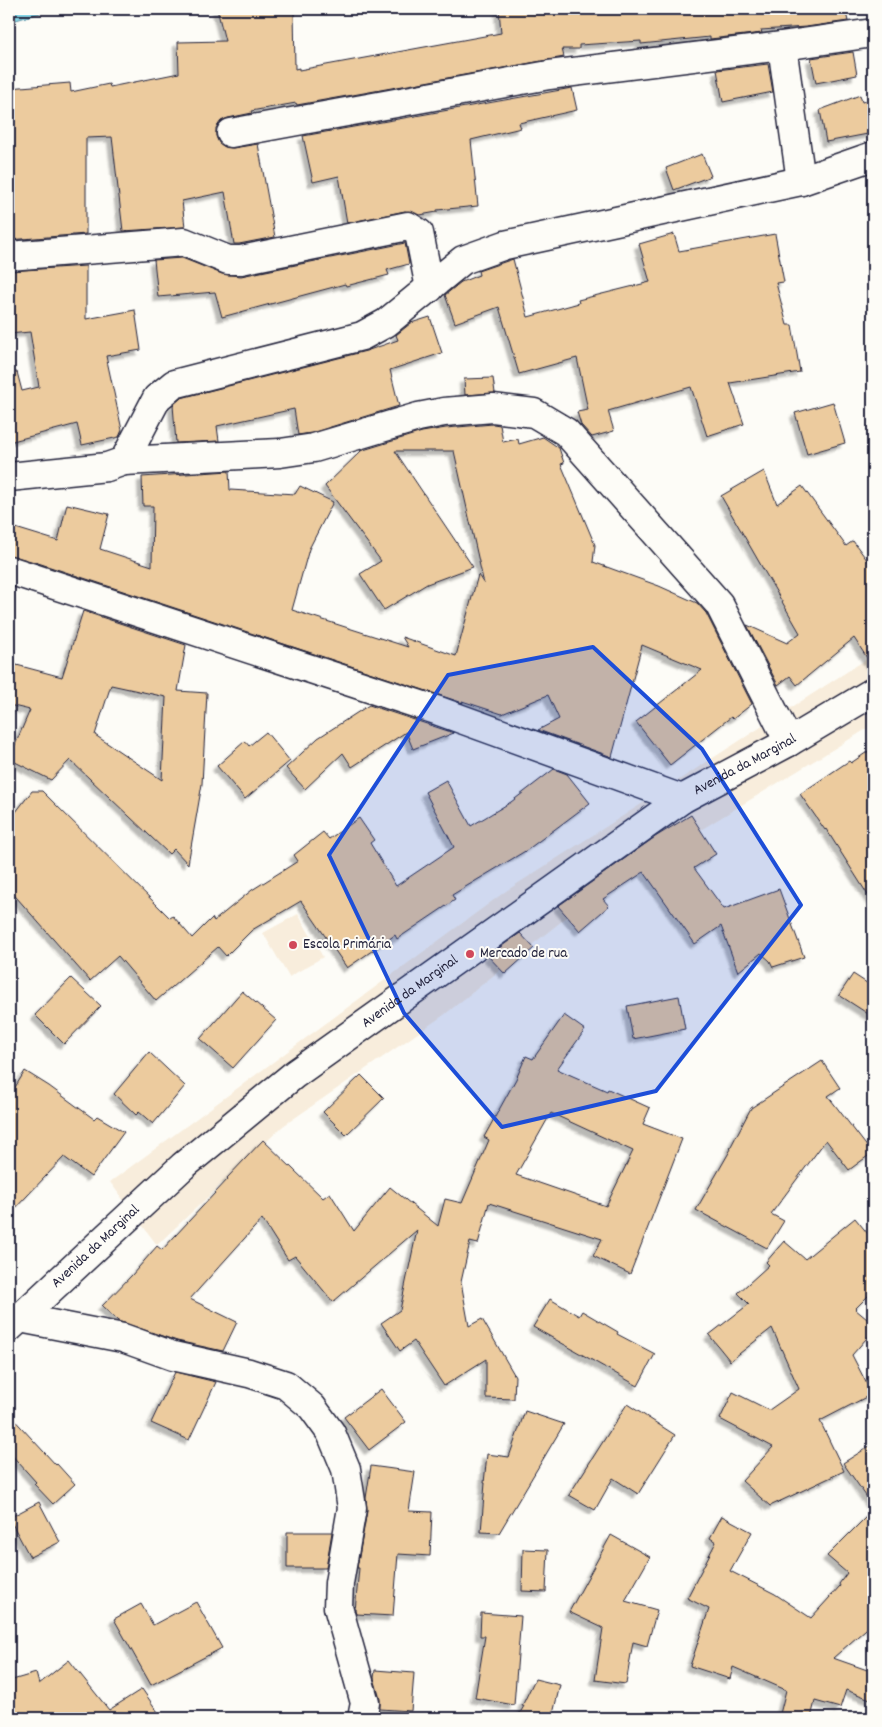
<svg xmlns="http://www.w3.org/2000/svg" width="882" height="1727" viewBox="0 0 882 1727" font-family="Dekko,sans-serif">
<style>
.built{fill:#f8eddc}
.water{fill:#88d6e6;stroke:#5f8ea2}
.building{fill:#eccb9e;stroke:#22223b;fill-rule:evenodd;filter:url(#shadow)}
.lines{fill:none;stroke-linecap:round;stroke-linejoin:round}
.minor-casing{stroke:#22223b;stroke-width:31}
.tertiary-casing{stroke:#22223b;stroke-width:31}
.minor{stroke:#fdfcf7;stroke-width:28}
.tertiary{stroke:#fdfcf7;stroke-width:28}
.marked{fill:#1d4ed8;fill-opacity:0.2;stroke:#1d4ed8;stroke-width:4;stroke-linejoin:round}
.poi-dot{fill:#d1495b;stroke:#fdfcf7;stroke-width:2}
.labels{text-anchor:middle;dominant-baseline:central;stroke-width:4;stroke-linejoin:round;paint-order:stroke}
.street-label{font-size:15px;fill:#22223b;stroke:#fdfcf7}
.poi-label{font-size:15px;fill:#22223b;stroke:#fdfcf7;text-anchor:start}
</style>
<defs>
<filter id="shadow"><feDropShadow dx="-4.5" dy="4.5" stdDeviation="1" flood-color="#0004"/></filter>
</defs>
<rect width="100%" height="100%" fill="#fdfcf7"/>
<filter id="ink" filterUnits="userSpaceOnUse"><feTurbulence type="fractalNoise" baseFrequency=".02" numOctaves="2"/><feDisplacementMap in="SourceGraphic" scale="10" xChannelSelector="R" yChannelSelector="G"/><feConvolveMatrix kernelMatrix="1 2 1 2 8 2 1 2 1" color-interpolation-filters="sRGB"/></filter>
<g filter="url(#ink)">
<!-- built -->
<g class="built">
<path d="M 873,655 L 873,725 L 597,893 L 444,1015 L 283,1126 L 157,1245 L 110,1182 L 506,891 Z"/>
<path d="M 298,914 L 323,957 L 289,977 L 263,933 Z"/>
</g>
<!-- water -->
<path class="water" d="M 9,9 L 54,9 L 9,22 Z"/>
<!-- building -->
<g class="building">
<path d="M 217,9 L 294,9 L 295,69 L 299,68 L 299,70 L 501,33 L 499,9 L 523,9 L 523,11 L 594,9 L 845,9 L 848,21 L 806,27 L 761,30 L 762,33 L 710,39 L 710,37 L 641,44 L 641,41 L 579,45 L 579,49 L 562,49 L 564,57 L 297,105 L 296,103 L 251,111 L 252,113 L 228,118 L 221,121 L 216,128 L 216,136 L 219,143 L 225,147 L 233,148 L 258,144 L 275,237 L 239,244 L 234,244 L 225,192 L 182,201 L 185,227 L 123,231 L 112,137 L 86,138 L 86,234 L 9,240 L 9,88 L 70,83 L 71,92 L 109,84 L 110,87 L 179,73 L 178,42 L 225,41 Z"/>
<path d="M 853,52 L 857,75 L 816,83 L 811,58 Z"/>
<path d="M 768,64 L 773,92 L 723,102 L 717,70 Z"/>
<path d="M 572,88 L 577,110 L 519,123 L 521,128 L 471,140 L 478,206 L 437,210 L 437,212 L 420,215 L 405,211 L 347,223 L 339,176 L 313,182 L 303,136 Z"/>
<path d="M 860,95 L 862,102 L 873,99 L 873,133 L 826,142 L 820,110 Z"/>
<path d="M 702,154 L 711,176 L 674,190 L 666,168 Z"/>
<path d="M 674,234 L 679,251 L 775,234 L 784,282 L 776,283 L 787,325 L 792,325 L 800,372 L 730,383 L 744,424 L 707,436 L 691,387 L 608,411 L 614,431 L 592,437 L 581,425 L 577,412 L 588,410 L 577,358 L 519,374 L 499,307 L 455,323 L 445,295 L 461,282 L 479,275 L 478,271 L 513,259 L 528,317 L 579,303 L 578,300 L 650,282 L 639,244 Z"/>
<path d="M 405,243 L 409,264 L 387,270 L 389,275 L 346,286 L 345,284 L 222,317 L 215,292 L 158,297 L 154,260 L 182,258 L 222,274 L 241,276 Z"/>
<path d="M 86,266 L 86,319 L 135,310 L 141,350 L 106,356 L 122,430 L 119,437 L 82,445 L 77,424 L 9,442 L 9,373 L 17,372 L 22,391 L 39,387 L 30,332 L 9,334 L 9,271 Z"/>
<path d="M 430,317 L 442,353 L 390,370 L 399,406 L 311,433 L 298,435 L 294,409 L 217,426 L 219,441 L 176,443 L 173,405 L 181,398 L 366,351 L 398,340 L 396,335 L 411,323 Z"/>
<path d="M 493,378 L 495,393 L 465,395 L 464,379 Z"/>
<path d="M 833,402 L 845,443 L 807,454 L 795,413 Z"/>
<path d="M 493,424 L 500,425 L 503,442 L 518,439 L 519,444 L 543,437 L 559,448 L 564,463 L 561,464 L 595,545 L 593,562 L 659,586 L 697,603 L 706,613 L 752,704 L 733,719 L 731,717 L 670,765 L 636,722 L 702,670 L 642,645 L 612,757 L 538,730 L 559,719 L 548,695 L 502,714 L 462,701 L 463,703 L 38,563 L 9,555 L 9,526 L 58,541 L 67,504 L 109,514 L 100,549 L 152,566 L 153,506 L 143,506 L 142,477 L 229,471 L 230,490 L 295,494 L 300,486 L 333,502 L 309,549 L 292,610 L 408,647 L 402,637 L 456,656 L 478,575 L 484,584 L 454,451 L 395,451 L 473,567 L 427,584 L 384,610 L 360,574 L 381,561 L 325,486 L 361,451 L 360,451 L 422,432 L 446,428 Z"/>
<path d="M 764,471 L 777,504 L 802,486 L 846,546 L 853,541 L 873,568 L 873,667 L 854,638 L 797,685 L 790,676 L 778,685 L 747,625 L 787,643 L 800,633 L 721,496 Z"/>
<path d="M 83,611 L 186,645 L 178,691 L 207,693 L 202,784 L 188,864 L 174,849 L 169,854 L 70,760 L 51,780 L 9,759 L 30,710 L 9,705 L 9,663 L 62,677 ZM 111,685 L 166,697 L 162,780 L 95,735 Z"/>
<path d="M 369,705 L 454,733 L 413,749 L 406,732 L 352,767 L 343,753 L 305,789 L 286,768 L 318,738 Z"/>
<path d="M 266,732 L 290,761 L 245,799 L 217,766 L 245,741 L 249,746 Z"/>
<path d="M 873,748 L 873,903 L 826,829 L 825,830 L 800,794 L 849,761 L 851,763 Z"/>
<path d="M 554,769 L 567,774 L 590,803 L 527,850 L 452,895 L 455,900 L 397,939 L 395,935 L 347,968 L 301,901 L 252,930 L 226,956 L 218,947 L 156,1001 L 118,956 L 90,981 L 9,889 L 9,821 L 32,791 L 42,791 L 170,918 L 173,916 L 192,938 L 212,918 L 214,921 L 252,890 L 298,861 L 294,855 L 323,832 L 329,839 L 359,818 L 374,840 L 370,843 L 396,886 L 454,847 L 425,792 L 446,780 L 471,826 L 511,802 Z"/>
<path d="M 691,815 L 716,854 L 694,868 L 724,909 L 779,889 L 804,957 L 773,967 L 770,961 L 761,953 L 738,972 L 721,926 L 695,944 L 644,872 L 603,899 L 609,906 L 580,931 L 558,906 L 655,837 Z"/>
<path d="M 520,933 L 534,948 L 505,974 L 488,956 Z"/>
<path d="M 853,974 L 873,987 L 873,1017 L 839,995 Z"/>
<path d="M 71,978 L 101,1006 L 64,1044 L 35,1015 Z"/>
<path d="M 242,991 L 276,1020 L 233,1068 L 200,1039 Z"/>
<path d="M 679,996 L 685,1029 L 633,1039 L 627,1006 Z"/>
<path d="M 564,1015 L 585,1030 L 557,1069 L 607,1091 L 608,1089 L 650,1108 L 643,1124 L 682,1139 L 630,1274 L 593,1256 L 602,1239 L 489,1203 L 478,1244 L 470,1242 L 461,1282 L 469,1326 L 482,1319 L 515,1376 L 514,1399 L 486,1398 L 486,1359 L 444,1386 L 414,1341 L 400,1351 L 381,1323 L 400,1310 L 417,1230 L 333,1302 L 295,1256 L 288,1260 L 262,1219 L 190,1299 L 237,1322 L 223,1351 L 177,1341 L 118,1321 L 102,1306 L 132,1275 L 157,1246 L 162,1250 L 228,1179 L 227,1178 L 263,1140 L 323,1198 L 330,1193 L 354,1231 L 390,1187 L 438,1226 L 445,1199 L 462,1203 L 489,1140 L 484,1137 L 516,1079 L 526,1056 L 533,1059 ZM 551,1113 L 633,1151 L 606,1206 L 516,1175 Z"/>
<path d="M 149,1052 L 185,1086 L 153,1124 L 139,1112 L 136,1115 L 114,1094 Z"/>
<path d="M 822,1061 L 840,1088 L 828,1096 L 872,1153 L 849,1170 L 826,1140 L 771,1214 L 784,1221 L 767,1248 L 696,1210 L 731,1149 L 730,1148 L 751,1108 Z"/>
<path d="M 25,1071 L 49,1086 L 94,1119 L 97,1116 L 124,1132 L 91,1177 L 64,1157 L 9,1215 L 9,1097 Z"/>
<path d="M 361,1075 L 384,1098 L 346,1135 L 323,1112 Z"/>
<path d="M 855,1218 L 873,1240 L 873,1291 L 855,1309 L 873,1324 L 873,1331 L 852,1355 L 872,1394 L 820,1421 L 844,1471 L 770,1506 L 742,1481 L 773,1447 L 720,1419 L 733,1392 L 769,1410 L 799,1389 L 772,1328 L 730,1361 L 709,1335 L 749,1304 L 738,1293 L 769,1265 L 766,1262 L 784,1241 L 805,1259 Z"/>
<path d="M 550,1299 L 579,1316 L 582,1311 L 618,1332 L 617,1334 L 655,1354 L 638,1386 L 533,1327 Z"/>
<path d="M 175,1372 L 216,1382 L 189,1440 L 151,1423 Z"/>
<path d="M 381,1389 L 406,1422 L 369,1450 L 344,1417 Z"/>
<path d="M 627,1404 L 675,1435 L 638,1494 L 613,1478 L 595,1510 L 569,1495 Z"/>
<path d="M 525,1411 L 564,1424 L 499,1533 L 481,1532 L 485,1483 L 484,1483 L 487,1454 L 509,1457 Z"/>
<path d="M 9,1414 L 56,1465 L 57,1464 L 75,1484 L 53,1504 L 34,1484 L 36,1482 L 9,1452 Z"/>
<path d="M 873,1444 L 873,1506 L 843,1463 Z"/>
<path d="M 371,1466 L 415,1472 L 409,1511 L 432,1512 L 430,1556 L 398,1554 L 393,1616 L 356,1614 L 355,1611 L 359,1568 L 357,1568 L 367,1511 L 366,1498 Z"/>
<path d="M 39,1502 L 60,1542 L 30,1557 L 9,1518 Z"/>
<path d="M 873,1510 L 873,1623 L 833,1658 L 873,1672 L 873,1700 L 846,1690 L 840,1708 L 815,1701 L 811,1718 L 779,1718 L 786,1690 L 733,1667 L 730,1679 L 690,1666 L 709,1609 L 687,1598 L 716,1542 L 710,1538 L 722,1516 L 752,1532 L 730,1571 L 775,1594 L 811,1618 L 840,1586 L 839,1584 L 847,1573 L 827,1556 Z"/>
<path d="M 287,1532 L 332,1532 L 326,1568 L 287,1568 Z"/>
<path d="M 611,1535 L 650,1557 L 625,1601 L 657,1610 L 647,1646 L 633,1642 L 626,1684 L 595,1680 L 603,1628 L 569,1612 Z"/>
<path d="M 523,1549 L 548,1550 L 546,1592 L 522,1591 Z"/>
<path d="M 196,1602 L 222,1648 L 151,1685 L 114,1619 L 141,1604 L 153,1625 Z"/>
<path d="M 481,1613 L 521,1616 L 514,1705 L 475,1698 L 485,1636 L 480,1636 Z"/>
<path d="M 69,1660 L 109,1710 L 142,1689 L 162,1718 L 9,1718 L 9,1681 L 36,1673 L 39,1684 Z"/>
<path d="M 375,1670 L 414,1673 L 411,1711 L 380,1709 L 380,1699 L 374,1678 Z"/>
<path d="M 535,1679 L 560,1685 L 552,1718 L 517,1718 L 524,1706 L 522,1706 Z"/>
</g>
<g class="lines">
<!-- minor casing -->
<g class="minor-casing">
<g id="minor">
<path d="M 782,46 L 801,181"/>
<path d="M 231,133 L 549,75 L 782,46 L 873,33"/>
<path d="M 9,256 L 184,242 L 228,260 L 241,260 L 408,226 L 419,233 L 430,288"/>
<path d="M 124,461 L 280,453 L 314,448 L 418,417 L 444,412 L 493,408 L 534,413 L 566,432 L 719,604 L 789,742"/>
<path d="M 9,477 L 107,467 L 124,461 L 157,398 L 174,384 L 362,336 L 386,323 L 463,260 L 505,245 L 801,181 L 873,156"/>
<path d="M 9,570 L 439,711 L 682,799"/>
<path d="M 20,1318 L 123,1338 L 173,1356 L 249,1373 L 286,1385 L 312,1407 L 331,1433 L 346,1469 L 352,1508 L 339,1583 L 338,1607 L 365,1703 L 362,1718"/>
</g>
</g>
<!-- tertiary casing -->
<g class="tertiary-casing">
<g id="tertiary">
<path id="s1" d="M 9,1328 L 183,1166 L 295,1074 L 682,799 L 789,742 L 873,692"/>
</g>
</g>
<!-- minor -->
<use href="#minor" class="minor"/>
<!-- tertiary -->
<use href="#tertiary" class="tertiary"/>
</g>
</g>
<!-- marked area -->
<path class="marked" d="M 593,647 L 702,749 L 801,905 L 656,1091 L 502,1127 L 404,1013 L 329,855 L 448,675 Z"/>
<!-- markers -->
<g class="poi-dot">
<circle cx="293" cy="945" r="5"/>
<circle cx="470" cy="954" r="5"/>
</g>
<g class="labels">
<!-- street labels -->
<g class="street-label">
<text stroke="none"><textPath href="#s1" startOffset="929">Avenida da Marginal</textPath></text>
<text stroke="none"><textPath href="#s1" startOffset="524">Avenida da Marginal</textPath></text>
<text stroke="none"><textPath href="#s1" startOffset="119">Avenida da Marginal</textPath></text>
</g>
<!-- poi labels -->
<g class="poi-label">
<text x="303" y="945">Escola Primária</text>
<text x="480" y="954">Mercado de rua</text>
</g>
</g>
<!-- margin -->
<rect width="882" height="1727" fill="none" stroke="#fdfcf7" stroke-width="30"/>
<rect x="15" y="15" width="852" height="1697" fill="none" stroke="#22223b" stroke-width="2" filter="url(#ink)"/>
</svg>
